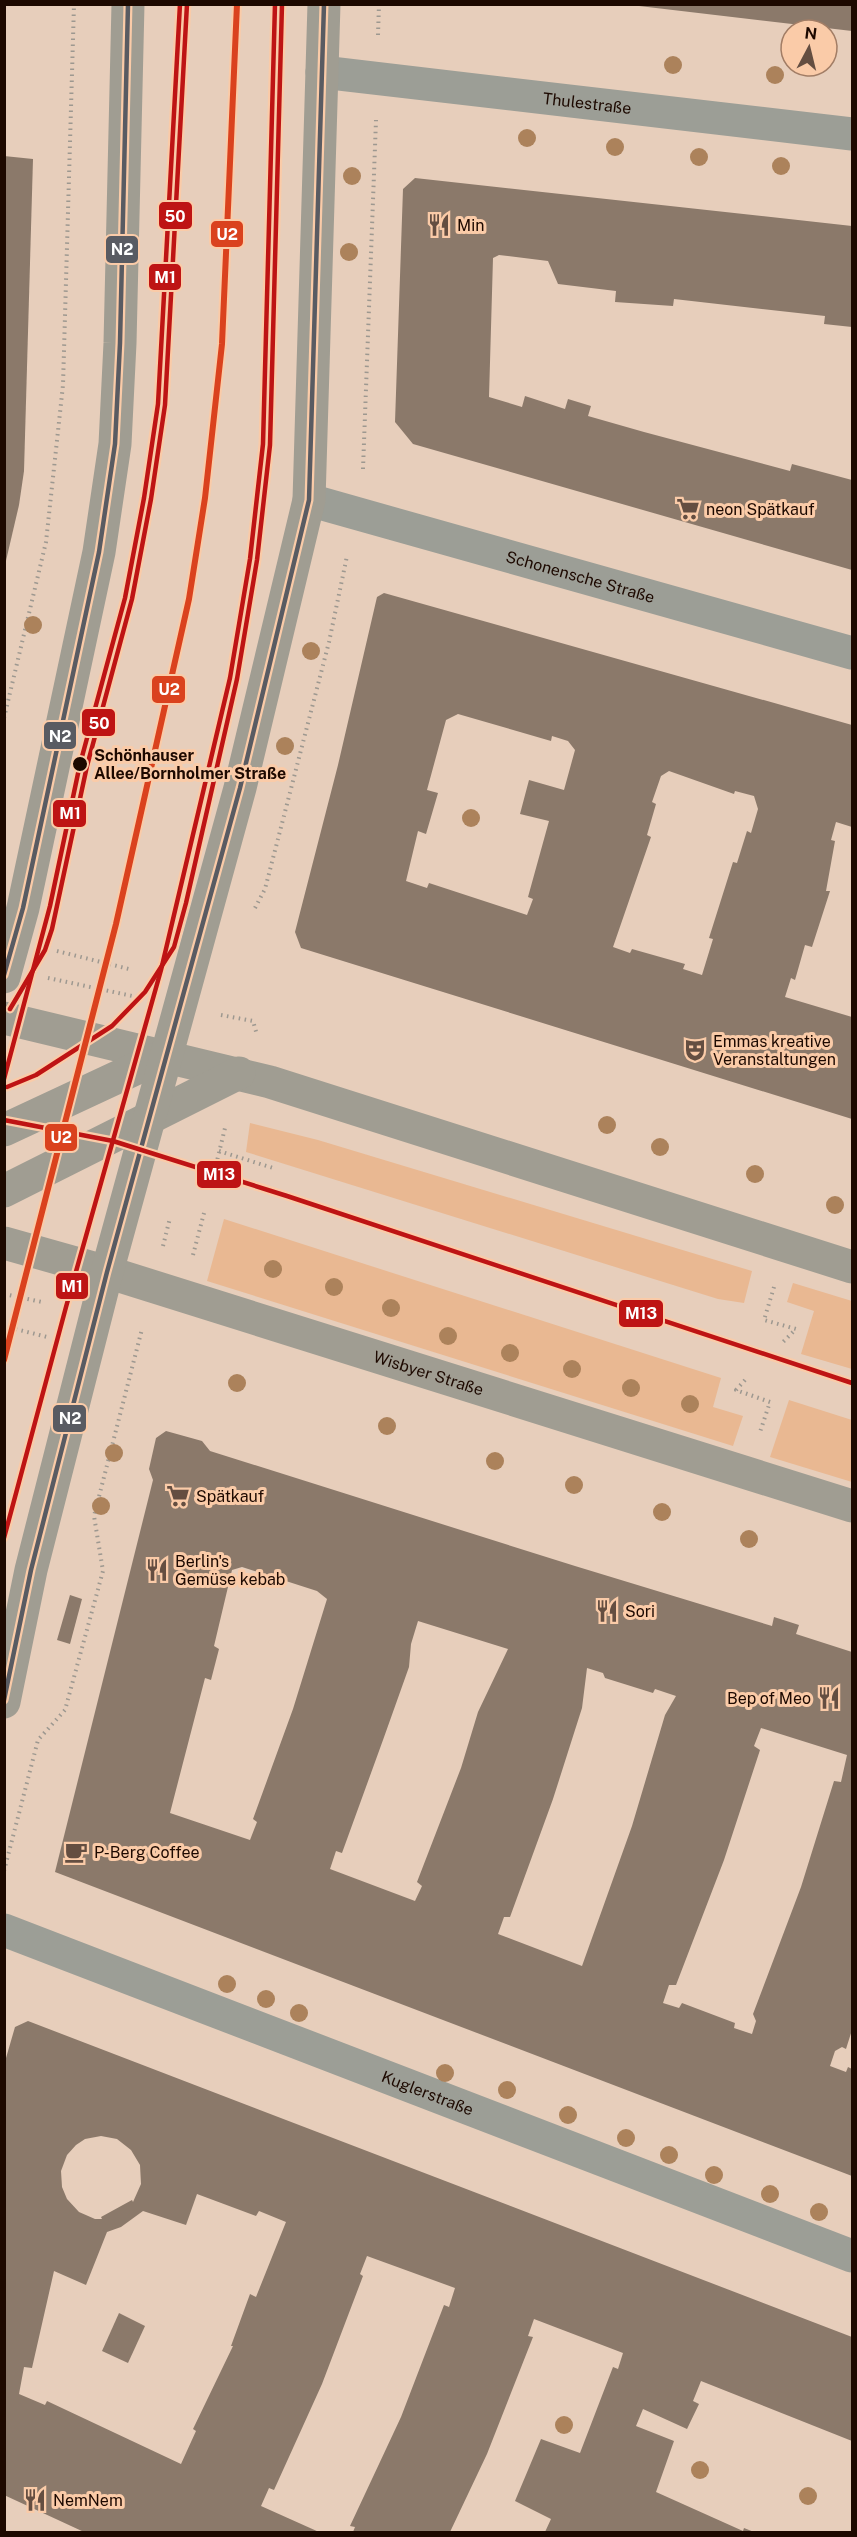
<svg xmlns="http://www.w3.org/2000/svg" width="857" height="2537" viewBox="0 0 857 2537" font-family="'Public Sans',sans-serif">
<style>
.green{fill:#e9b892}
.building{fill:#8b796a;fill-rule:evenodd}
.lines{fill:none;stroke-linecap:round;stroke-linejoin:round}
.path{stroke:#9d9890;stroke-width:4;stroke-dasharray:1.5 4.5;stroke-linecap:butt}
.minor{stroke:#9c9e96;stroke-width:33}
.major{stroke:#a09d92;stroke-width:33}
.bus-1-casing{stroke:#facba8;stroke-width:9}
.bus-1{stroke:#595b62;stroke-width:4.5}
.tram-1-casing{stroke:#facba8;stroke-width:9}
.tram-2-casing{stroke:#facba8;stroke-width:9}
.tram-3-casing{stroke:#facba8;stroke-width:9}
.tram-1{stroke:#be1414;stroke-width:4.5}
.tram-2{stroke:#be1414;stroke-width:4.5}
.tram-3{stroke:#be1414;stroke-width:4.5}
.metro-1-casing{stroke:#facba8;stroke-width:10}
.metro-1{stroke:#da421e;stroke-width:6}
.tree{fill:#ac825b}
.stop-dot{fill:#1d0900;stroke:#facba8;stroke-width:2}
.labels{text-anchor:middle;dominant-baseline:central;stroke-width:6;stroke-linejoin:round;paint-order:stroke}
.street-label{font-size:16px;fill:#1d0900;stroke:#facba8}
.poi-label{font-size:16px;fill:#1d0900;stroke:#facba8;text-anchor:start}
.stop-label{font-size:16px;font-weight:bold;fill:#1d0900;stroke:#facba8;text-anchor:start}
.line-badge{stroke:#facba8;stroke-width:2}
.badge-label{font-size:16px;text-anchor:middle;font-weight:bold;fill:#fff}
</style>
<rect width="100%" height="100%" fill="#e7cebb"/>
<!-- green -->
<g class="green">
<path d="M 250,1123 L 318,1140 L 752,1271 L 744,1303 L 718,1299 L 246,1152 Z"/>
<path d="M 224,1219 L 721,1378 L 713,1407 L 743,1416 L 733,1446 L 207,1281 Z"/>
<path d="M 793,1283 L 852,1301 L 852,1369 L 801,1354 L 814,1311 L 787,1302 Z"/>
<path d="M 789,1400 L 852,1420 L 852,1482 L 770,1457 Z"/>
</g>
<!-- building -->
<g class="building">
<path d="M 639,4 L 852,4 L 852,31 L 639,6 Z"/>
<path d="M 4,156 L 33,159 L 24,471 L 19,505 L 5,565 Z"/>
<path d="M 415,178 L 852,226 L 852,327 L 824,324 L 825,316 L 674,299 L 673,306 L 615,302 L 616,291 L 558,284 L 548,261 L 499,255 L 493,258 L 489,397 L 522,407 L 525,396 L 565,409 L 568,399 L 591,406 L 588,416 L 644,432 L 790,471 L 792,464 L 852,480 L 852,570 L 413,444 L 395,422 L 403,189 Z"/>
<path d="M 384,593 L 852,725 L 852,827 L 836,822 L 831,840 L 835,841 L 826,891 L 830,891 L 812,947 L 805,945 L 795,980 L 791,978 L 785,997 L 852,1017 L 852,1119 L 301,948 L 295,932 L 338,765 L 377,597 ZM 458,714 L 551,741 L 552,736 L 568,741 L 575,750 L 564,790 L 529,780 L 520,814 L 549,821 L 528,897 L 533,899 L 527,915 L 429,883 L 427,888 L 406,881 L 418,831 L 426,834 L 438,793 L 427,790 L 446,720 ZM 669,771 L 734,794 L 735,791 L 754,796 L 758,809 L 751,833 L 747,831 L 737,863 L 733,862 L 709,938 L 713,939 L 702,975 L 683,969 L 685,964 L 632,949 L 630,953 L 613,947 L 651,837 L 647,835 L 656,804 L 652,802 L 661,776 Z"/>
<path d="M 166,1431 L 202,1441 L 210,1451 L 575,1566 L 772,1626 L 774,1617 L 799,1625 L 796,1634 L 852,1652 L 852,2030 L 846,2049 L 842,2047 L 835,2051 L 830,2066 L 846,2072 L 848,2067 L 852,2069 L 852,2176 L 55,1872 L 153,1480 L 149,1469 L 156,1438 ZM 242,1567 L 317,1591 L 327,1599 L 293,1709 L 253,1819 L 257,1822 L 250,1840 L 170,1813 L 205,1678 L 211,1680 L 219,1649 L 214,1646 L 232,1570 ZM 418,1621 L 508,1649 L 478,1712 L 461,1768 L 417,1882 L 422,1886 L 415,1901 L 330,1869 L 336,1851 L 342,1853 L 383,1740 L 409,1667 L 411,1644 ZM 587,1668 L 603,1673 L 605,1678 L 653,1693 L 655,1689 L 676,1696 L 665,1715 L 632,1826 L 582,1966 L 498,1934 L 504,1917 L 510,1917 L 553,1799 L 582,1708 ZM 761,1728 L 847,1755 L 841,1782 L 834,1781 L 801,1887 L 753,2014 L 756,2021 L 752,2034 L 734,2028 L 735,2023 L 682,2003 L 679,2008 L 663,2003 L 669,1985 L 676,1985 L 724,1860 L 760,1750 L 754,1746 Z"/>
<path d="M 70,1595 L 82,1599 L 70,1644 L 57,1640 Z"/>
<path d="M 28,2021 L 852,2337 L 852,2441 L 701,2381 L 693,2401 L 699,2404 L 687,2429 L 643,2409 L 636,2426 L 674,2441 L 656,2492 L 743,2531 L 744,2528 L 754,2532 L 545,2532 L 551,2519 L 515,2501 L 541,2439 L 580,2453 L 613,2367 L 618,2369 L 623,2353 L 534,2319 L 528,2336 L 533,2337 L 487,2454 L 450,2532 L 353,2532 L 355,2527 L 350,2526 L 401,2417 L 444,2305 L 449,2307 L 455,2288 L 367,2256 L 360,2274 L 363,2276 L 322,2384 L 274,2490 L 269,2488 L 261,2506 L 319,2532 L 84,2532 L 4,2495 L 4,2065 L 15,2027 ZM 101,2136 L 117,2139 L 131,2150 L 140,2165 L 141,2184 L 133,2202 L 132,2200 L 101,2217 L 102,2219 L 95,2219 L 79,2212 L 67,2199 L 62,2187 L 61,2171 L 67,2155 L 76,2145 L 85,2139 ZM 197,2194 L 256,2216 L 259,2211 L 286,2222 L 256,2297 L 250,2294 L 231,2346 L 233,2346 L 193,2429 L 196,2431 L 181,2464 L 47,2401 L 45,2405 L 19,2394 L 24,2367 L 32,2368 L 54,2271 L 86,2285 L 107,2232 L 121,2227 L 143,2211 L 186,2225 Z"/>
<path d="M 119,2313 L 145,2326 L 128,2363 L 102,2351 Z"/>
</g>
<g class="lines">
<!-- path -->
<g class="path">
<path d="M 378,35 L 379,4"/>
<path d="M 363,469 L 376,120"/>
<path d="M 4,718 L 46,542 L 63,385 L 74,4"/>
<path d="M 255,908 L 265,889 L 329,642 L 347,556"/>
<path d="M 57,951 L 129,969"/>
<path d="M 48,978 L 137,997"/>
<path d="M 221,1015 L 253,1021 L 257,1035"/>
<path d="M 219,1151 L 273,1168"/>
<path d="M 216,1165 L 225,1128"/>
<path d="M 163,1246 L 170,1218"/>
<path d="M 193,1255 L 204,1213"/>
<path d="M 774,1287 L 764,1320 L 796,1329 L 783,1342"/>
<path d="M 4,1294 L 42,1302"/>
<path d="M 4,1326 L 47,1337"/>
<path d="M 745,1380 L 736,1390 L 770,1402 L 760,1432"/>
<path d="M 4,1871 L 38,1740 L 65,1710 L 103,1571 L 94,1516 L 142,1329"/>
</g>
<!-- minor -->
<g class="minor">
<path id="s1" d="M 322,72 L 852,134"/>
<path id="s2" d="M 309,500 L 852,653"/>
<path id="s3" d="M 4,1930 L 852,2256"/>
</g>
<!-- major -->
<g class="major">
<path d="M 4,977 L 23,908 L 99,552 L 115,444 L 120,343 L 128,4"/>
<path d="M 4,1018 L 270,1082 L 852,1267"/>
<path d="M 4,1130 L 165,1055"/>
<path d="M 4,1191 L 239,1073"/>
<path id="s4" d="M 4,1243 L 107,1272 L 852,1506"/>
<path d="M 4,1702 L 31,1570 L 107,1272 L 240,788 L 309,500 L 324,4"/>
</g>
<!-- bus-1 casing -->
<g class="bus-1-casing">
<g id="bus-1">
<path d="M 4,975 L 23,908 L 99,552 L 115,444 L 120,343 L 128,4"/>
<path d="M 4,1700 L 31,1570 L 107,1272 L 240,788 L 309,500 L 324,4"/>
</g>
</g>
<!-- bus-1 -->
<use href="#bus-1" class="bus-1"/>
<!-- tram-1 casing -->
<g class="tram-1-casing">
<g id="tram-1">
<path d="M 4,1079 L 50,906 L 80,764 L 125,598 L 144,498 L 158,404 L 180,4"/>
<path d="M 4,1538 L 66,1307 L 161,970 L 230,678 L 250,559 L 263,444 L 275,4"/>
</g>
</g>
<!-- tram-2 casing -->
<g class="tram-2-casing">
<g id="tram-2">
<path d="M 10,1009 L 45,950 L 52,929 L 87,766 L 132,599 L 151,499 L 165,405 L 187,4"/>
<path d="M 7,1087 L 36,1075 L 112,1026 L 145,992 L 174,947 L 186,903 L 237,679 L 257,560 L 270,445 L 282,4"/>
</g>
</g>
<!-- tram-3 casing -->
<g class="tram-3-casing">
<path id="tram-3" d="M 4,1120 L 113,1141 L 287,1196 L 852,1383"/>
</g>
<!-- tram-1 -->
<use href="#tram-1" class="tram-1"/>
<!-- tram-2 -->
<use href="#tram-2" class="tram-2"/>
<!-- tram-3 -->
<use href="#tram-3" class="tram-3"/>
<!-- metro-1 casing -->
<g class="metro-1-casing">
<path id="metro-1" d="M 4,1360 L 116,924 L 189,599 L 205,498 L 222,344 L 237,4"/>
</g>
<!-- metro-1 -->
<use href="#metro-1" class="metro-1"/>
</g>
<!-- trees -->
<g class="tree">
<circle cx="673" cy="65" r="9"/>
<circle cx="775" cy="75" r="9"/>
<circle cx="527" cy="138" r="9"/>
<circle cx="615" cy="147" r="9"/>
<circle cx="699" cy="157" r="9"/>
<circle cx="781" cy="166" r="9"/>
<circle cx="352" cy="176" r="9"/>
<circle cx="349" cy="252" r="9"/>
<circle cx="33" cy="625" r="9"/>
<circle cx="311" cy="651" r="9"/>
<circle cx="285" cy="746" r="9"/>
<circle cx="471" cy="818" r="9"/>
<circle cx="607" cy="1125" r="9"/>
<circle cx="660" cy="1147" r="9"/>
<circle cx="755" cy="1174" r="9"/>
<circle cx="835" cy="1205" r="9"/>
<circle cx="273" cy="1269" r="9"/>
<circle cx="334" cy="1287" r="9"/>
<circle cx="391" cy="1308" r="9"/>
<circle cx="448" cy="1336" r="9"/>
<circle cx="510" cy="1353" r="9"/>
<circle cx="572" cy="1369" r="9"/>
<circle cx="237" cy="1383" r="9"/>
<circle cx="631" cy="1388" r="9"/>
<circle cx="690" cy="1404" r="9"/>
<circle cx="387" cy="1426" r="9"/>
<circle cx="114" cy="1453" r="9"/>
<circle cx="495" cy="1461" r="9"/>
<circle cx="574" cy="1485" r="9"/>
<circle cx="101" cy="1506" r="9"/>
<circle cx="662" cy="1512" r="9"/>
<circle cx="749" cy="1539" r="9"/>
<circle cx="227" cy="1984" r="9"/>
<circle cx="266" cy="1999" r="9"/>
<circle cx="299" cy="2013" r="9"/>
<circle cx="445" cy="2073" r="9"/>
<circle cx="507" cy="2090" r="9"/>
<circle cx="568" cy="2115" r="9"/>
<circle cx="626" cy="2138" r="9"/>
<circle cx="669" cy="2155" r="9"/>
<circle cx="714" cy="2175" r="9"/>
<circle cx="770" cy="2194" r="9"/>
<circle cx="819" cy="2212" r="9"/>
<circle cx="564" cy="2425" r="9"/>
<circle cx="700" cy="2470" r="9"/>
<circle cx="808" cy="2496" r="9"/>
</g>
<!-- icons -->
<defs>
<g id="restaurant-bare" transform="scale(1.8)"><path d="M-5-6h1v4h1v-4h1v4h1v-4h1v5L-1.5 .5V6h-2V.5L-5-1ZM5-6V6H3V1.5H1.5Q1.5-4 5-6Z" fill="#644e41" stroke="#facba8" stroke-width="2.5" paint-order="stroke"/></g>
<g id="supermarket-bare" transform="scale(1.8)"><path d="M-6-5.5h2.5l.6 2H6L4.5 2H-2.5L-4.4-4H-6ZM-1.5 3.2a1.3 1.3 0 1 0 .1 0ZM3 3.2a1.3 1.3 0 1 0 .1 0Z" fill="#644e41" stroke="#facba8" stroke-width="2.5" paint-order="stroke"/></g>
<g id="theatre-bare" transform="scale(1.8)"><path d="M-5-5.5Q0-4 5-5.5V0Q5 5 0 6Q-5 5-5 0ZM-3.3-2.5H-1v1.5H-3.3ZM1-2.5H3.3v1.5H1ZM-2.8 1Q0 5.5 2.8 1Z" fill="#644e41" stroke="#facba8" stroke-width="2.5" paint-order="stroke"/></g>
<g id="cafe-bare" transform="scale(1.8)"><path d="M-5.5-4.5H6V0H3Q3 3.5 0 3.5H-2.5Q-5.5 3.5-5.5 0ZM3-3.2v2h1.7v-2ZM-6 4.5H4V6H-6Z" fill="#644e41" stroke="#facba8" stroke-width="2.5" paint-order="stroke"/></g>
</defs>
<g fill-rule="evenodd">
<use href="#restaurant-bare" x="439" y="225"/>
<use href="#supermarket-bare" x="688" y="509"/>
<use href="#theatre-bare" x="695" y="1050"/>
<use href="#supermarket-bare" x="178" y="1496"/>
<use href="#restaurant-bare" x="157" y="1570"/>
<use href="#restaurant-bare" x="607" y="1611"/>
<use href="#restaurant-bare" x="829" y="1698"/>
<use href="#cafe-bare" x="76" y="1852"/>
<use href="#restaurant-bare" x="35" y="2500"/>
</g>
<!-- markers -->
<circle class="stop-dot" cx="80" cy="764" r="8"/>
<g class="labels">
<!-- street labels -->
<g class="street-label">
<text stroke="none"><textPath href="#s1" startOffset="267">Thulestraße</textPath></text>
<text stroke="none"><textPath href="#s2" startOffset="282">Schonensche Straße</textPath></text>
<text stroke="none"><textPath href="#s4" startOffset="444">Wisbyer Straße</textPath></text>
<text stroke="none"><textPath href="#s3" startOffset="454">Kuglerstraße</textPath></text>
</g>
<!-- poi labels -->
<g class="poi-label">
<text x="457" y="225">Min</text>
<text x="706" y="509">neon Spätkauf</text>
<text x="713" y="1041">Emmas kreative<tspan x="713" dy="18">Veranstaltungen</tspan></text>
<text x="196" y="1496">Spätkauf</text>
<text x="175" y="1561">Berlin's<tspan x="175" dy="18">Gemüse kebab</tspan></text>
<text x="625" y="1611">Sori</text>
<text x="811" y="1698" text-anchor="end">Bep of Meo</text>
<text x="94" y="1852">P-Berg Coffee</text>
<text x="53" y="2500">NemNem</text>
</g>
<!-- stop labels -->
<g class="stop-label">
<text x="94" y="755">Schönhauser<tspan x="94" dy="18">Allee/Bornholmer Straße</tspan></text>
</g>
</g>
<g class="line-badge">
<rect x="158" y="201" width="35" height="29" rx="6" fill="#be1414"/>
<rect x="210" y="220" width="34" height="28" rx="6" fill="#da421e"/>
<rect x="105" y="235" width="34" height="29" rx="6" fill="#595b62"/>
<rect x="148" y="263" width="34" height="28" rx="6" fill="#be1414"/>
<rect x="151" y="675" width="35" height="29" rx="6" fill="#da421e"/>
<rect x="81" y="708" width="35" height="29" rx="6" fill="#be1414"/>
<rect x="43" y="721" width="34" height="29" rx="6" fill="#595b62"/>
<rect x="52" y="799" width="35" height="29" rx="6" fill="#be1414"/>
<rect x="44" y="1123" width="34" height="29" rx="6" fill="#da421e"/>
<rect x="196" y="1160" width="46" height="29" rx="6" fill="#be1414"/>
<rect x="55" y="1272" width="34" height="28" rx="6" fill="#be1414"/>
<rect x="618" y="1299" width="46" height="29" rx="6" fill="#be1414"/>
<rect x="52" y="1404" width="35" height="29" rx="6" fill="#595b62"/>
</g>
<g class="badge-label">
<text x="175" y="222">50</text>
<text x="227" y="240">U2</text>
<text x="122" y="255">N2</text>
<text x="165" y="283">M1</text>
<text x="169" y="695">U2</text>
<text x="99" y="729">50</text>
<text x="60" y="742">N2</text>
<text x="70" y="819">M1</text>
<text x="61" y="1143">U2</text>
<text x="219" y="1180">M13</text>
<text x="72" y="1292">M1</text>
<text x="641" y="1319">M13</text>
<text x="70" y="1424">N2</text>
</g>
<!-- border -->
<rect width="857" height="2537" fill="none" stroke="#1d0900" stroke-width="12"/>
<!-- north arrow -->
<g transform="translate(809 48) rotate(7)"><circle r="28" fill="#facba8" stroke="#a27d65" stroke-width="1.5"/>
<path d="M0-4.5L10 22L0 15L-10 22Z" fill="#644e41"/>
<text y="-9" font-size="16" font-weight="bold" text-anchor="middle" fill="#1d0900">N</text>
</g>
</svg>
